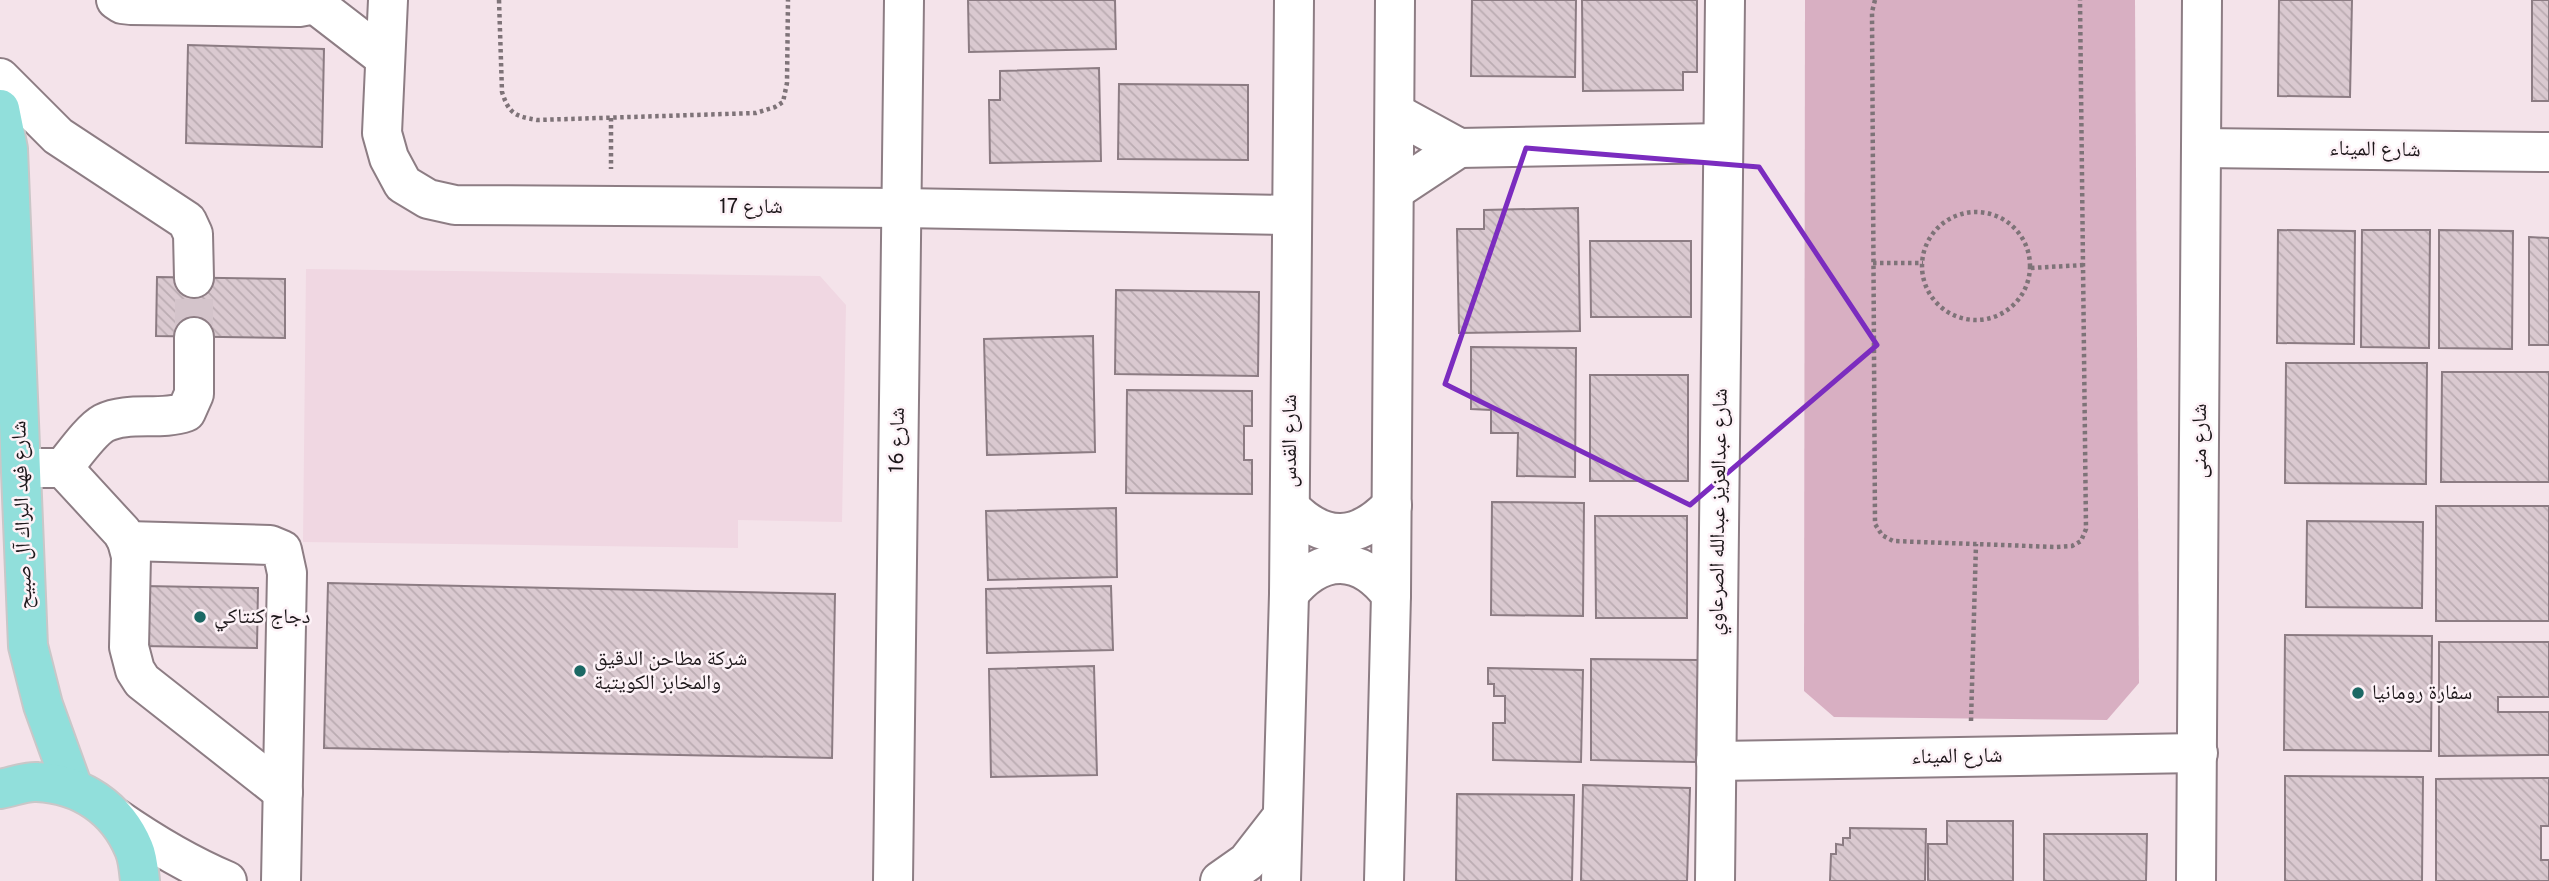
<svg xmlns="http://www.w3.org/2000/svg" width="2549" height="881" viewBox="0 0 2549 881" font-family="Overpass,'Noto Naskh Arabic',sans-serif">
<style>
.built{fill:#f0d7e2}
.park{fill:#d8afc2}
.building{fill:url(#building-back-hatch);stroke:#8c7c83;stroke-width:2}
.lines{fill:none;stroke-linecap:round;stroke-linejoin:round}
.minor-tunnel{stroke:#d4c4cb;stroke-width:38;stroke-dasharray:38 19;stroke-linecap:butt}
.minor-casing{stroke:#8d7d84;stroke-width:42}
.major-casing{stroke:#c9c7c8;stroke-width:42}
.path{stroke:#7e7378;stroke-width:4.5;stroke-dasharray:3.5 3.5;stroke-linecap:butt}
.minor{stroke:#fff;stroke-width:38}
.major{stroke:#91dfdb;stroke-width:38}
.marked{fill:none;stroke:#7b2cbf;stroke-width:5;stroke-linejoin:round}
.poi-dot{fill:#1b6864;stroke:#fdf2f7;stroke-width:2.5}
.labels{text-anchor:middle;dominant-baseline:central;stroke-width:5;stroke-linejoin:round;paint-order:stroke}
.street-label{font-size:21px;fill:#1d171a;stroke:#fdf2f7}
.poi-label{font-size:21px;fill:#1d171a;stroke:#fdf2f7;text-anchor:start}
</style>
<defs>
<pattern id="building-back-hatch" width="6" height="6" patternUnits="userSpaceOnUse" patternTransform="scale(1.75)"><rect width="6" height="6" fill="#dac9d0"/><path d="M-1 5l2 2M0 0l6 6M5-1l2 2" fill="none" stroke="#bbacb2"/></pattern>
</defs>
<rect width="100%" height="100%" fill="#f4e3ea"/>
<!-- built -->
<path class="built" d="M 306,269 L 820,276 L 846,305 L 842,522 L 738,520 L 738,548 L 303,542 Z"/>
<!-- park -->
<path class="park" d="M 1805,0 L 2135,0 L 2139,683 L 2107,720 L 1834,717 L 1804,691 Z"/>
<!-- building -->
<g class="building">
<path d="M 968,0 L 1115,0 L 1116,49 L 969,52 Z"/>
<path d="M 1472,0 L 1576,0 L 1575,77 L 1471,76 Z"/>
<path d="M 1582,0 L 1697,0 L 1697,72 L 1683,72 L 1683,90 L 1583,91 Z"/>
<path d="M 2279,0 L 2352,0 L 2350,97 L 2278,96 Z"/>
<rect x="2532" y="0" width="17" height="101"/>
<path d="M 188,45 L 324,49 L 322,147 L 186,143 Z"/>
<path d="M 1099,68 L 1101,161 L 990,163 L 989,100 L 1000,100 L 1000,71 Z"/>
<path d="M 1119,84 L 1248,85 L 1248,160 L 1118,159 Z"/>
<path d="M 1578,208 L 1580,331 L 1459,333 L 1457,229 L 1484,229 L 1484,210 Z"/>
<path d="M 2278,230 L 2355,231 L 2354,344 L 2277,343 Z"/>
<path d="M 2362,230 L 2430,230 L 2429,348 L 2361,347 Z"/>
<path d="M 2439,230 L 2513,231 L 2512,349 L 2439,348 Z"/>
<path d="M 2529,237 L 2549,238 L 2549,345 L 2529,345 Z"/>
<path d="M 1590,241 L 1691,241 L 1691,317 L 1591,317 Z"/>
<path d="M 157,277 L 285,279 L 285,338 L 156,336 Z"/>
<path d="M 1116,290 L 1259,292 L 1258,376 L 1115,374 Z"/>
<path d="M 1093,336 L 1095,452 L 987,455 L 984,339 Z"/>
<path d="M 1471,347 L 1576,348 L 1575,477 L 1517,476 L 1518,433 L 1491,433 L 1491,410 L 1471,409 Z"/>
<path d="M 2286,363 L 2427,363 L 2426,484 L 2285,483 Z"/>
<path d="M 2442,372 L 2549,372 L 2549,482 L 2441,482 Z"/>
<rect x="1590" y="375" width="98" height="106"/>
<path d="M 1127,390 L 1252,391 L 1252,426 L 1244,426 L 1244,460 L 1252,460 L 1252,494 L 1126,493 Z"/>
<path d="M 1492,502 L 1584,503 L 1583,616 L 1491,615 Z"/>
<rect x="2436" y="506" width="113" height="115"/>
<path d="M 1116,508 L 1117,577 L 988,580 L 986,511 Z"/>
<path d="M 1595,516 L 1687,516 L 1687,618 L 1596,618 Z"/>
<path d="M 2307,521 L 2423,522 L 2422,608 L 2306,607 Z"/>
<path d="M 328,583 L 835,594 L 832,758 L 324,748 Z"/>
<path d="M 144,586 L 258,588 L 257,648 L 143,646 Z"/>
<path d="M 1111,586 L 1113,650 L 987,653 L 986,589 Z"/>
<path d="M 2285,635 L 2432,636 L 2431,751 L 2284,750 Z"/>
<path d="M 2439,642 L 2549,642 L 2549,697 L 2498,697 L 2498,712 L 2549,712 L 2549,755 L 2439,756 Z"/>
<path d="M 1591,659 L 1698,660 L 1696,762 L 1591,760 Z"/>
<path d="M 1094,666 L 1097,775 L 991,777 L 989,669 Z"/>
<path d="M 1488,668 L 1583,670 L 1581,762 L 1493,760 L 1493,723 L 1505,723 L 1505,696 L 1494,696 L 1494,684 L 1488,684 Z"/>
<path d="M 2285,776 L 2423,777 L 2422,881 L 2285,881 Z"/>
<path d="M 2549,778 L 2549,826 L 2541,826 L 2541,860 L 2549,860 L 2549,881 L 2436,881 L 2436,779 Z"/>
<path d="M 1583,785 L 1690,788 L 1687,881 L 1581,881 Z"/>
<path d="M 1457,794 L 1574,795 L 1572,881 L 1456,881 Z"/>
<path d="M 1947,821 L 2013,821 L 2013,881 L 1928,881 L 1928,844 L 1947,844 Z"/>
<path d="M 1850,828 L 1926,829 L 1925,881 L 1830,881 L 1831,854 L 1836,854 L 1836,844 L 1843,845 L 1843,838 L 1850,838 Z"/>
<path d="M 2044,834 L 2147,834 L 2146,881 L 2044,881 Z"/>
</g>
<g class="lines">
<!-- minor-tunnel -->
<path class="minor-tunnel" d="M 194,337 L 194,278"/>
<!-- minor casing -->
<g class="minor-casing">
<g id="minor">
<path d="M 116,0 L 122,4 L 131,5 L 299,7 L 315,4 L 321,0"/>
<path d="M 388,0 L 382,133 L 389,158 L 403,184 L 428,199 L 455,205 L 901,208 L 1291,215"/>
<path d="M 315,4 L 385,58"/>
<path d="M 0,78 L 58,136 L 187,221 L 193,234 L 194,278"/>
<path d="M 1395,113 L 1459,148 L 1723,143"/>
<path d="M 2201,148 L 2549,152"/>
<path d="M 1394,191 L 1459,148"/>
<path d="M 21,468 L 63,468 L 122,532 L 127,541 L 131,556 L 129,647 L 135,670 L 142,681 L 283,792"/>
<path d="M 63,468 C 73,456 91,430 104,423 C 128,411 160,421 186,412 L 194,394 L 194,337"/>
<path d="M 1290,507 C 1324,543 1358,541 1392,505"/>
<path d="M 127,541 L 270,545 L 282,550 L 287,573 L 281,881"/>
<path d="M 1289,594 C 1321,554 1360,554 1391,595"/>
<path d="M 1716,761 L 2198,753"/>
<path d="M 116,818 C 152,843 187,864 227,881"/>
<path d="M 893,881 L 904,0"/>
<path d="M 1220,881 L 1247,862 L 1282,817"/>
<path d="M 1281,881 L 1289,594 L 1294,0"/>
<path d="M 1384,881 L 1391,595 L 1395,0"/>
<path d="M 1715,881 L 1725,0"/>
<path d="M 2196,881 L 2202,0"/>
</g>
</g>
<!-- major casing -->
<g class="major-casing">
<g id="major">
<path d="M 0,109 L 8,149 L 28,646 L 43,705 L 73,788"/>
<path d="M 0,789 C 12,787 26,781 37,782 C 81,784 117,808 134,849 C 138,858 139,871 140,881"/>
</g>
</g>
<!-- path -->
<g class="path">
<path d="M 499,0 L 502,92 C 509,114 515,116 537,120 L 756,113 L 775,107 L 783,102 L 787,83 L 788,0"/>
<path d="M 1875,0 L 1872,12 L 1875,524 L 1882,535 L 1893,541 L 2056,547 L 2072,546 L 2081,541 L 2086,529 L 2080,0"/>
<path d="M 611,118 L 611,169"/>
<circle cx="1976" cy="266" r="54"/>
<path d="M 1873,263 L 1923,263"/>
<path d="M 2031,268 L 2084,265"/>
<path d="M 1971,721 L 1976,544"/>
</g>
<!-- minor -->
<use href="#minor" class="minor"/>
<!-- major -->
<use href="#major" class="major"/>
</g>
<!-- marked area -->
<path class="marked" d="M 1526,148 L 1759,167 L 1877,345 L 1690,505 L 1445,384 Z"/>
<!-- markers -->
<g class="poi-dot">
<circle cx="200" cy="617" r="7"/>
<circle cx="580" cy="671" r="7"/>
<circle cx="2358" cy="693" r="7"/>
</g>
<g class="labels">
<!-- street labels -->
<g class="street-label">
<text transform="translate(2375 150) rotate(1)">شارع الميناء</text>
<text x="751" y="207">شارع 17</text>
<text transform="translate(898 440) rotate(-89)">شارع 16</text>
<text transform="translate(1290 441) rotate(-90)">شارع القدس</text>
<text transform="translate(2200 441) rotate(-90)">شارع منى</text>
<text transform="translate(1719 512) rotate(-89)">شارع عبدالعزيز عبدالله الصرعاوي</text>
<text transform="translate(23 515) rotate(-92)">شارع فهد البراك آل صبيح</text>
<text transform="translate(1957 757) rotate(-1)">شارع الميناء</text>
</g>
<!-- poi labels -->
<g class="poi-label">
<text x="214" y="617">دجاج كنتاكي</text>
<text x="594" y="659">شركة مطاحن الدقيق<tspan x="594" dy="24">والمخابز الكويتية</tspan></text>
<text x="2372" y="693">سفارة رومانيا</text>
</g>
</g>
</svg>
